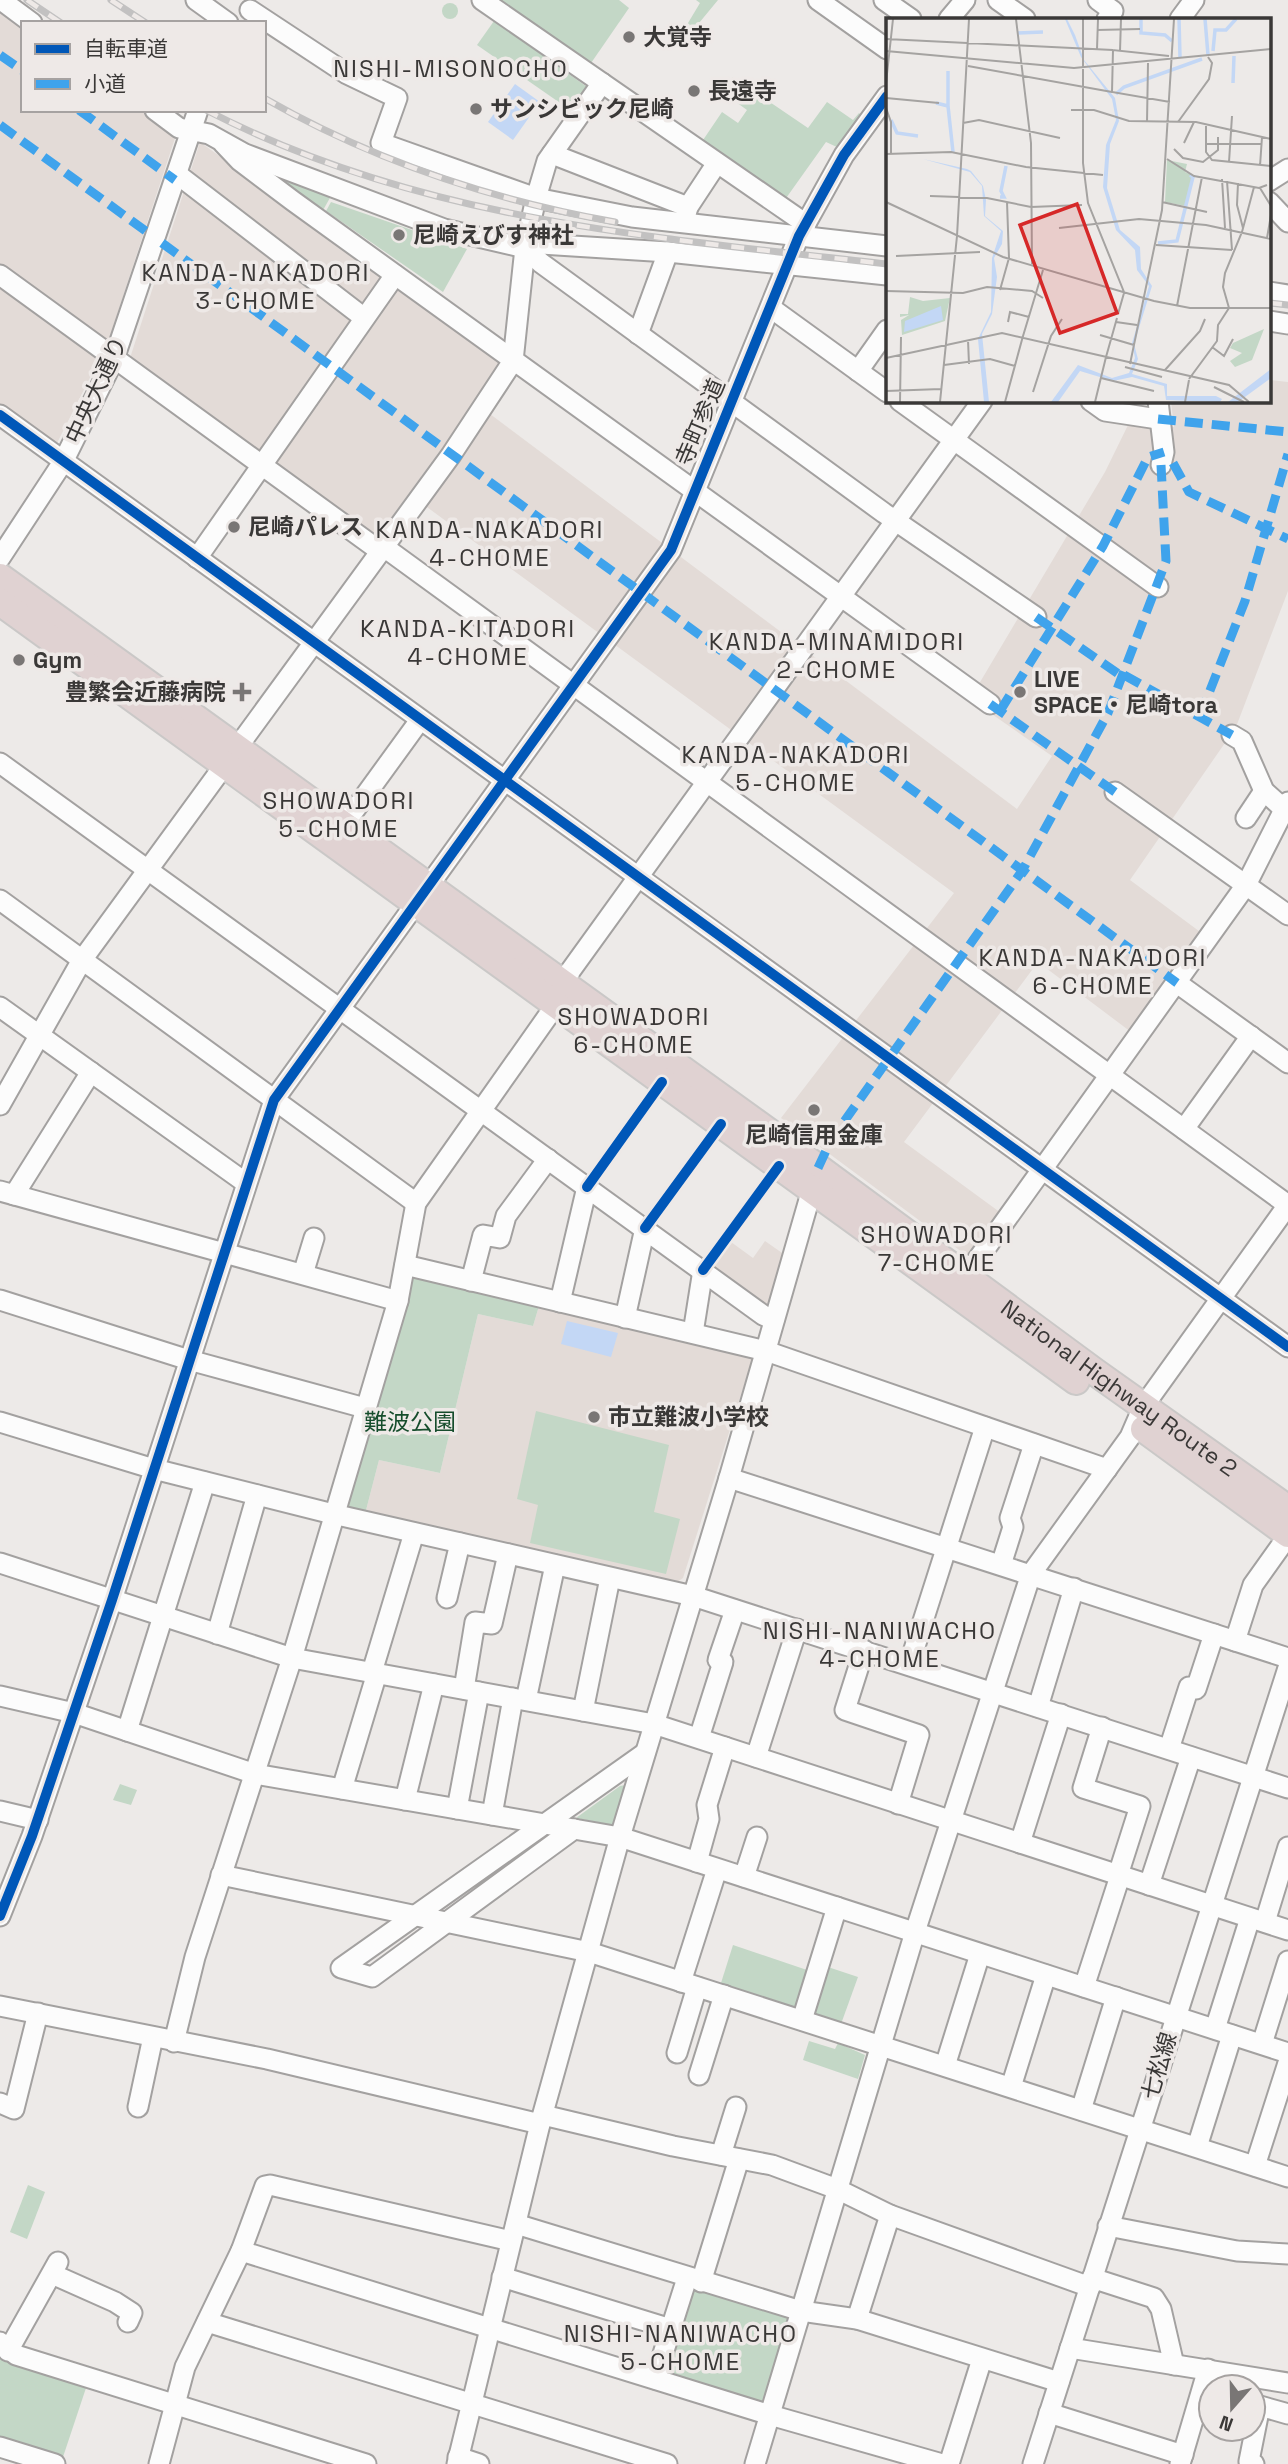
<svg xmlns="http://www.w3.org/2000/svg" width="1288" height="2464" viewBox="0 0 1288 2464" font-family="'Space Grotesk','Noto Sans JP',sans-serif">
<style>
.built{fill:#e3dbd7}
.green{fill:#c3d7c6}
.water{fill:#c3d7f5}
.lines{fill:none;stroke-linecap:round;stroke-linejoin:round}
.minor-casing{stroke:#a3a1a0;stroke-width:23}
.highway-casing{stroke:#cac8c7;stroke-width:30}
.minor{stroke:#fcfcfc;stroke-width:19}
.highway{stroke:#e0d2d2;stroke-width:26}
.rail-casing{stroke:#c2c1c1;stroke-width:7}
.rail{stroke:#eee9e7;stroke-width:4.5;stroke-dasharray:13;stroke-linecap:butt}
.quiet{stroke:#3fa3ec;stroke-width:9;stroke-dasharray:18 9;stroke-linecap:butt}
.cycleway-casing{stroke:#eee9e7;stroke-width:15}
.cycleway{stroke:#0057b8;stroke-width:10}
.poi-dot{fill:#797675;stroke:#eee9e7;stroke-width:2.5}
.labels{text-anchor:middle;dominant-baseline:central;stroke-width:7;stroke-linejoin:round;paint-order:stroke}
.poi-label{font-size:23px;font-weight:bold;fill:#3a3837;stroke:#eee9e7;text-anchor:start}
.street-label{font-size:23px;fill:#3a3837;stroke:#eee9e7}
.park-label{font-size:23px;fill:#164d2c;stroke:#eee9e7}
.neighbourhood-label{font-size:24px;letter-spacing:2px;fill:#3a3837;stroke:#eee9e7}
.inset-river{fill:none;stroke:#c3d7f5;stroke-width:3.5}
.inset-road{fill:none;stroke:#a5a3a1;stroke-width:2}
.view{fill:#d62828;fill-opacity:0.15;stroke:#d62828;stroke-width:3.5}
.inset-edge{fill:none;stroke:#3a3837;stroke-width:3.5}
</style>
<rect width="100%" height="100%" fill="#edeae8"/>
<!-- built -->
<g class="built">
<path d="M 0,6 L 23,23 L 23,110 L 142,110 L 176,135 L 108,342 L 55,447 L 0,408 Z"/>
<path d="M 200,142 L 498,358 L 500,368 L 381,532 L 373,533 L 130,358 Z"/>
<path d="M 1269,380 L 1288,382 L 1288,591 L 1236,727 L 1130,880 L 1203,934 L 1131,1032 L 1038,962 L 904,1142 L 1001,1213 L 970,1254 L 966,1255 L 781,1118 L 954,893 L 420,502 L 486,411 L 1017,809 L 1052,756 L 970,699 L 1105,472 L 1130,421 L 1174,427 L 1171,401 L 1269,401 Z"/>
<path d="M 765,1241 L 785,1255 L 769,1304 L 762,1306 L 712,1266 L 731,1242 L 753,1258 Z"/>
<path d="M 539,1306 L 749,1356 L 752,1360 L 683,1578 L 674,1584 L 365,1514 L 379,1460 L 440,1473 L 478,1314 L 533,1326 Z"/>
</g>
<!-- green -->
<g class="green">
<path d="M 495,0 L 619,0 L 629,8 L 589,66 Z"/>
<path d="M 696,0 L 718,0 L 685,40 L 679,38 L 700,3 Z"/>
<circle cx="450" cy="11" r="8"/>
<path d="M 494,21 L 590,89 L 573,112 L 477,45 Z"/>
<path d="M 733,77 L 808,128 L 827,102 L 853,120 L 859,113 L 862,116 L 839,148 L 826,142 L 784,201 L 701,143 L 722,112 L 738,123 L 747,110 L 722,92 Z"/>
<path d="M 261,170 L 331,196 L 322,212 Z"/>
<path d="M 331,202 L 467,249 L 443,292 L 326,211 Z"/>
<path d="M 411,1275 L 539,1306 L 533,1326 L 478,1314 L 440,1473 L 379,1460 L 365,1514 L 344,1505 Z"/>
<path d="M 536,1411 L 669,1445 L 654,1512 L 680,1519 L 666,1574 L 530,1543 L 538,1505 L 517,1499 Z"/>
<path d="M 120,1784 L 137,1790 L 131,1805 L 113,1800 Z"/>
<path d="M 626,1785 L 613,1825 L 576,1818 L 620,1786 Z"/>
<path d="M 733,1945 L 807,1970 L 795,2007 L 721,1983 Z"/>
<path d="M 822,1965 L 858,1977 L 841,2024 L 808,2013 Z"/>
<path d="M 809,2041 L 835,2049 L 838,2043 L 865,2055 L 858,2079 L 803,2060 Z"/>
<path d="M 28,2185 L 45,2192 L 27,2239 L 10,2232 Z"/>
<path d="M 692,2285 L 787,2315 L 791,2319 L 766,2402 L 762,2405 L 663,2375 Z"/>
<path d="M 9,2358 L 87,2385 L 63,2457 L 0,2438 L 0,2359 Z"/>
</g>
<!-- water -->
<g class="water">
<path d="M 515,84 L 540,102 L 513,140 L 488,122 Z"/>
<path d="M 567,1321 L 618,1333 L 611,1357 L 561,1344 Z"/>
</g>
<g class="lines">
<!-- minor casing -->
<g class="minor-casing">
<g id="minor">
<path d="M 1,0 L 32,23"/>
<path d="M 196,0 L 228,23"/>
<path d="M 482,0 L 806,224"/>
<path d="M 818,0 L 887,49"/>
<path d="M 884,0 L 911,19"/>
<path d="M 998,0 L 1025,19"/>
<path d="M 1098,0 L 1113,11 L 1107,19"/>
<path d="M 250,10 L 347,74 L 397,98 L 381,143 L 536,198 L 632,217 L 887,246"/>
<path d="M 949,19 L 965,0"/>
<path d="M 1180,19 L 1194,0"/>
<path d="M 155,110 L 179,128 L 209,134 L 245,154 L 444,229 L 525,248 L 541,244 L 668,252 L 887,275"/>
<path d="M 223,143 L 240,161 L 293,201 L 990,704"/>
<path d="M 552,154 L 688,207"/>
<path d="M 177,174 L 363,317"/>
<path d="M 1269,181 L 1288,169"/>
<path d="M 1269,202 L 1288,222"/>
<path d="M 685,218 L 688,207 L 717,163"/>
<path d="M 525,248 L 541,263 L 884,513 L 1036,617"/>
<path d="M 0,275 L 380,551"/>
<path d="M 1269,292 L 1288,295"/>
<path d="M 771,308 L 887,392"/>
<path d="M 1269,321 L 1288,324"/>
<path d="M 638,334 L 668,252"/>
<path d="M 858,371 L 887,330"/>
<path d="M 900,401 L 1158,587"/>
<path d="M 1091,401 L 1105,411 L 1158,419"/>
<path d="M 1158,401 L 1164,452 L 1161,465"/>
<path d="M 0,415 L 1288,1347"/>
<path d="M 384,547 L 1288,1205"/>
<path d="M 0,558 L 63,462 L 114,359 L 198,110"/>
<path d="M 197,558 L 395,275"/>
<path d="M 1232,735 L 1242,741 L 1264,791 L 1284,809"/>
<path d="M 0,763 L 763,1315 L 774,1320"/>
<path d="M 1115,792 L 1288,915"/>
<path d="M 1246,818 L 1264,791"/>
<path d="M 343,826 L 420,720"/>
<path d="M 0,900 L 416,1203"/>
<path d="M 1177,983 L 1288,1063"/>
<path d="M 0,1007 L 246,1183"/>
<path d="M 0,1105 L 82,960 L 451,455 L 513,361 L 525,248 L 536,198 L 547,161 L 602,83"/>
<path d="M 1184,1129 L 1251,1036"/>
<path d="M 0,1191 L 398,1301"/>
<path d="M 14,1195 L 91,1072"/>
<path d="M 405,1265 L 766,1351 L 1107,1469"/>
<path d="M 303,1274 L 314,1238"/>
<path d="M 965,1277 L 1246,885 L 1288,802"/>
<path d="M 471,1281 L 483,1235 L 500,1238 L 506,1216 L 548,1159"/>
<path d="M 0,1300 L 189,1360 L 365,1408"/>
<path d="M 560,1302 L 587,1187"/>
<path d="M 625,1318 L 645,1228"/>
<path d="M 693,1333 L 703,1270"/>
<path d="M 0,1422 L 154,1469 L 333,1514 L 693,1596 L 1288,1788"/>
<path d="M 729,1478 L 1288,1658"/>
<path d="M 0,1563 L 292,1658 L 654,1724 L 1288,1930"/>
<path d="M 1001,1565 L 1013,1527 L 1010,1518 L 1034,1444"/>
<path d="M 447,1598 L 460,1543"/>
<path d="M 217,1634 L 257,1495"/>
<path d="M 1235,1641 L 1253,1585 L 1288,1536"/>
<path d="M 864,1650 L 845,1710 L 919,1735 L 898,1804"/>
<path d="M 909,1665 L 985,1427"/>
<path d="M 372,1672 L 414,1533"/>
<path d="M 464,1689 L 475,1622 L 492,1624 L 508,1554"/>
<path d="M 0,1696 L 74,1713 L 255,1774 L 620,1837 L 1288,2053"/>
<path d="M 526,1700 L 555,1565"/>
<path d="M 1038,1707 L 1074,1588"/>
<path d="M 583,1711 L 610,1578"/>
<path d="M 1102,1727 L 1083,1788 L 1140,1806 L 1118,1875"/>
<path d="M 127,1731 L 205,1482"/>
<path d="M 699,1738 L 723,1662 L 718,1660 L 735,1610"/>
<path d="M 1169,1749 L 1189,1687 L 1196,1689 L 1214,1634"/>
<path d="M 756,1757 L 797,1629"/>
<path d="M 342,1789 L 377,1673"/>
<path d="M 405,1800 L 434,1684"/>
<path d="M 457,1809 L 479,1692"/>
<path d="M 0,1811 L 38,1820"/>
<path d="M 492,1815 L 513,1698"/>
<path d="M 574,1829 L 372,1977 L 341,1968 L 645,1753"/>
<path d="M 1020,1843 L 1061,1714"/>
<path d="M 697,1862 L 709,1819 L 707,1805 L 725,1747"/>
<path d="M 221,1875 L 589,1952 L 1288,2177"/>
<path d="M 744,1877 L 757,1837"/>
<path d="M 1149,1885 L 1191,1757"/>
<path d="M 0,1916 L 32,1836 L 112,1600 L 274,1100 L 671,550 L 799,236 L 844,155 L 887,96"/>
<path d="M 1265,1922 L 1288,1847"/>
<path d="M 681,1982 L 717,1869"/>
<path d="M 1084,1987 L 1120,1876"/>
<path d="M 0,2006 L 267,2059 L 540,2124"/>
<path d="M 802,2020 L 837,1907"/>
<path d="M 1215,2029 L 1250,1918"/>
<path d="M 174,2042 L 195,1957 L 292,1658 L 398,1301 L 416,1203 L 555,1006 L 562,984 L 571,970 L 982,401"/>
<path d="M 1262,2044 L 1288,1961"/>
<path d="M 677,2053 L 697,1987"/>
<path d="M 945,2066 L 980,1954"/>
<path d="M 699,2075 L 724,1995"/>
<path d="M 1011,2087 L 1046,1975"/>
<path d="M 0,2103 L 14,2109 L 38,2013"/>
<path d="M 138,2107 L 153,2037"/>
<path d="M 1081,2110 L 1116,1997"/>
<path d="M 543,2115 L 673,2146 L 772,2165 L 837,2189 L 890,2215 L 1090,2287"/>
<path d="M 1197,2147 L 1232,2035"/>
<path d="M 721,2155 L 736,2107"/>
<path d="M 1255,2166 L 1288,2063"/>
<path d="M 516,2224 L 801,2311 L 857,2319 L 1059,2382"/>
<path d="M 1108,2226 L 1237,2251 L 1288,2254"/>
<path d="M 241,2251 L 770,2415 L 942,2464"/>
<path d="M 52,2274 L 115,2302 L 132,2313 L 128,2322"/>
<path d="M 502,2277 L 671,2329"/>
<path d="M 1092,2278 L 1154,2298 L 1161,2309 L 1174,2365"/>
<path d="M 701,2282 L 739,2159"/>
<path d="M 857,2319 L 890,2215"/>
<path d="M 207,2322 L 667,2464"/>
<path d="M 0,2342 L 16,2355 L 366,2464"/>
<path d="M 1070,2348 L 1288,2383"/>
<path d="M 8,2351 L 58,2262"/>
<path d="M 655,2379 L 687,2278"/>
<path d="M 1049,2413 L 1183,2455"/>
<path d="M 0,2447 L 55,2464"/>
<path d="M 458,2457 L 479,2464"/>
<path d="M 159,2464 L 185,2367 L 241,2251 L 265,2186 L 270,2185 L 511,2241"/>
<path d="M 457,2464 L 540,2124 L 620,1837 L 729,1478 L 815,1179"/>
<path d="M 755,2464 L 915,1932 L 1031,1574 L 1130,1437 L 1143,1407 L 1288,1205"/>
<path d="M 949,2464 L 982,2359"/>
<path d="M 1033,2464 L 1288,1668"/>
<path d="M 1180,2464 L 1208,2369"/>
<path d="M 1254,2464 L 1249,2461 L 1260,2406 L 1288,2414"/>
</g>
</g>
<!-- highway casing -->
<g class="highway-casing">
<g id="highway">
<path id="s1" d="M 0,577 L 802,1156 L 1095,1372 L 1288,1509"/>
<path d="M 0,602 L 1076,1381"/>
<path d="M 1144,1429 L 1288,1534"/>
</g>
</g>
<!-- minor -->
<use href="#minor" class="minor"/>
<!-- highway -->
<use href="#highway" class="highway"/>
<!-- rail casing -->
<g class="rail-casing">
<g id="rail">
<path d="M 27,0 L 61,23"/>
<path d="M 111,0 L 146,23"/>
<path d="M 264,98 C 374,161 491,200 615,222"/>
<path d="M 206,110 C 421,221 651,237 887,264"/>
<path d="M 1269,303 L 1288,305"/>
</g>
</g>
<!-- rail -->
<use href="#rail" class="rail"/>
<!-- quiet -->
<g class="quiet">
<path d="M 0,55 L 23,71"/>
<path d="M 79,110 L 175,180"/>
<path d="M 0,125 L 147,232"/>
<path d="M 162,243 L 1177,983"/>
<path d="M 1158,419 L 1288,432"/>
<path d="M 1173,463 L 1189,492 L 1288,539"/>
<path d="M 1036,617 L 1123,677"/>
<path d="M 1124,675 L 1232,735"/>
<path d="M 990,704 L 1115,792"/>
<path d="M 1000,711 L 1103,546 L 1148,457 L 1164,452"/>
<path d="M 1200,716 L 1245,601 L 1288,454"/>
<path d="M 818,1168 L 831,1140 L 1022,871 L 1108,713 L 1166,561 L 1161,465"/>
</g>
<!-- cycleway casing -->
<g class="cycleway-casing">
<g id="cycleway">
<path d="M 0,415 L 1288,1347"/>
<path d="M 587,1187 L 662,1082"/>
<path d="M 645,1228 L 721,1124"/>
<path d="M 703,1270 L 779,1166"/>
<path d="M 0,1916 L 32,1836 L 112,1600 L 274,1100 L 671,550 L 799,236 L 844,155 L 887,96"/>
</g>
</g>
<!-- cycleway -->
<use href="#cycleway" class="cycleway"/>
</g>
<!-- markers -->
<g class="poi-dot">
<circle cx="629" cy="37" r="7"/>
<circle cx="694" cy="91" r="7"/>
<circle cx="476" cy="109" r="7"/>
<circle cx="399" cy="235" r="7"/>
<circle cx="234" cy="527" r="7"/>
<circle cx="19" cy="660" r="7"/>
<path d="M238.5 681.5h7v7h7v7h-7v7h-7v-7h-7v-7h7z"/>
<circle cx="1020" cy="692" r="7"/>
<circle cx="814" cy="1110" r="7"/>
<circle cx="594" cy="1417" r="7"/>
</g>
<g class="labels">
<!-- poi labels -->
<g class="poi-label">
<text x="643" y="37">大覚寺</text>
<text x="708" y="91">長遠寺</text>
<text x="490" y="109">サンシビック尼崎</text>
<text x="413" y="235">尼崎えびす神社</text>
<text x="248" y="527">尼崎パレス</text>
<text x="33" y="660">Gym</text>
<text x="1034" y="679">LIVE<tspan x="1034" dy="26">SPACE・尼崎tora</tspan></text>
<text x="226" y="692" text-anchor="end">豊繁会近藤病院</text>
<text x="814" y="1135" text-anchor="middle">尼崎信用金庫</text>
<text x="608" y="1417">市立難波小学校</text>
</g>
<!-- street labels -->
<g class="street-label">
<text transform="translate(96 390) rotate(-65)">中央大通り</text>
<text transform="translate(700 422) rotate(-67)">寺町参道</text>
<text stroke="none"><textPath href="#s1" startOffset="1382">National Highway Route 2</textPath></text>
<text transform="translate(1159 2066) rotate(-73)">七松線</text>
</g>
<!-- park labels -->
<g class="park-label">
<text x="410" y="1422">難波公園</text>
</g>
<!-- neighbourhood labels -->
<g class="neighbourhood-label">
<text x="451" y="68">NISHI-MISONOCHO</text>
<text x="256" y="272">KANDA-NAKADORI<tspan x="256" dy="28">3-CHOME</tspan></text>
<text x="490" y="529">KANDA-NAKADORI<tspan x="490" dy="28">4-CHOME</tspan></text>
<text x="468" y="628">KANDA-KITADORI<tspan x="468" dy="28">4-CHOME</tspan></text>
<text x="837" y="641">KANDA-MINAMIDORI<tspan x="837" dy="28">2-CHOME</tspan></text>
<text x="796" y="754">KANDA-NAKADORI<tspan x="796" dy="28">5-CHOME</tspan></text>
<text x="339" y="800">SHOWADORI<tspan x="339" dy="28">5-CHOME</tspan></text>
<text x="1093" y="957">KANDA-NAKADORI<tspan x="1093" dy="28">6-CHOME</tspan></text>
<text x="634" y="1016">SHOWADORI<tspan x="634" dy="28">6-CHOME</tspan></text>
<text x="937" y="1234">SHOWADORI<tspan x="937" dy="28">7-CHOME</tspan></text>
<text x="880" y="1630">NISHI-NANIWACHO<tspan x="880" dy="28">4-CHOME</tspan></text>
<text x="681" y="2333">NISHI-NANIWACHO<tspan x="681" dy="28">5-CHOME</tspan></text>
</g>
</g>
<!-- overview -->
<g transform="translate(886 18)">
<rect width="385" height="385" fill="#edeae8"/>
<path d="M 281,142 L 301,146 L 299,154 L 308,158 L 300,188 L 279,184 ZM 24,279 L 37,283 L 64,280 L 59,303 L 16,317 L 15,302 L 23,297 L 14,299 L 14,296 L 22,296 ZM 378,311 L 366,342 L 349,349 L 344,343 L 356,335 L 344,330 L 347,325 Z" fill="#c3d7c6"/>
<path d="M 179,1 L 181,1 L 189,17 L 198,42 L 229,80 L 233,103 L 224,126 L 221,170 L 234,212 L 254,229 L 255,251 L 266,268 L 248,326 L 252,341 L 246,356 L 281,366 L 281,378 L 330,378 L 336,381 L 334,384 L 280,382 L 278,368 L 246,359 L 227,363 L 194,353 L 172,384 L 165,384 L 192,347 L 226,360 L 243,355 L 249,340 L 246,325 L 263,268 L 251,252 L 249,232 L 230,212 L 217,169 L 220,127 L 230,102 L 226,81 L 195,39 ZM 37,141 L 81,151 L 85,153 L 97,168 L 100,182 L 99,198 L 117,213 L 116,226 L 108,240 L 111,259 L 106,296 L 96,316 L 103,384 L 98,384 L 92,321 L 105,294 L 106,240 L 115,213 L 98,198 L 96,168 L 84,154 ZM 55,288 L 57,302 L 18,314 L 19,303 ZM 385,351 L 385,360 L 352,384 L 342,384 Z" fill="#c3d7f5"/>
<path class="inset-river" d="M 255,1 L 255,15 L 279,17 L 286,23M 293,1 L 294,39M 319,1 L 322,37M 132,15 L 157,14M 327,33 L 329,12 L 340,12 L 350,1M 62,53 L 62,88M 347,65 L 348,38M 230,76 L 238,69 L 316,41M 50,85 L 62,88 L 67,134M 5,102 L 11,115 L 32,118M 114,179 L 118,179 L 115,173 L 120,148M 272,225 L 291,223 L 307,159 L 304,157"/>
<path class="inset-road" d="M 130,1 L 145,125 L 146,246M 197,1 L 197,145 L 202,185 L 238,274M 211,12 L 254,11M 0,21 L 227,32M 211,31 L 212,1M 0,33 L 188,50 L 385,31M 234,33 L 235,1M 283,38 L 227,32 L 226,74 L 284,84M 82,48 L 226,74M 0,65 L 7,1M 0,80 L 53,85M 0,90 L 5,104 L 5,135M 185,92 L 208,92 L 243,103 L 310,104 L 385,121M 261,104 L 262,45M 292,104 L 323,61 L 326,45 L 322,39M 77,105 L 93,102 L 174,120M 320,108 L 320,134 L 326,142 L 385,148M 298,125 L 308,104M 319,126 L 376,126M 288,131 L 297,140 L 317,144 L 332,132 L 332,119M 0,136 L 65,134 L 140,149 L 217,157M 281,141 L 308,158 L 373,170 L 381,167M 343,144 L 346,98M 374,148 L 376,119M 336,161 L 339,210M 341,163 L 346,232M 352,165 L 351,187 L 357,210M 374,170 L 385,188M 44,178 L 101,180 L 145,189 L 196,187M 0,184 L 117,239 L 268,283 L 304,290 L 385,290M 276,184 L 321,194M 173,210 L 253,201 L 320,207 L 385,221M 381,220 L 385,197M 270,227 L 346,232M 10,238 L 94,234M 114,272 L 123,240 L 121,184M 0,273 L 77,275 L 101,269 L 146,273 L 157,280M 291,288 L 316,159M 343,290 L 337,269 L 339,255 L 356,214 L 368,169M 232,296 L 238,275M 122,304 L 124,294 L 143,299M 230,304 L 251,307M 214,317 L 248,327M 137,318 L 157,252M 82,322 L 83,346M 326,329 L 338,338 L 347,321M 220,339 L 231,300M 0,340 L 116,315 L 343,367 L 363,384M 244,346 L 276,192 L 288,1M 58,347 L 104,341 L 129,348M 239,349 L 276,359M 279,352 L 314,313 L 319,301M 215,360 L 268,373M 303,361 L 331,323 L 332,307 L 343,290M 328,369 L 358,384M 0,373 L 55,371M 147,374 L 165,318 L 176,301M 14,384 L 15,319M 54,384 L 71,218 L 83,1M 119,384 L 137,318M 209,384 L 220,339M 299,384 L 303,362"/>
<path class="view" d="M 191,186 L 231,295 L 174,315 L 134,207 Z"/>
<rect width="385" height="385" class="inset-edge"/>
</g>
<!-- legend -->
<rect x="21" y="21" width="245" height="91" fill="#eee9e7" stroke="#a6a2a1" stroke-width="2"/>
<rect x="35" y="44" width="35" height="10" fill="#0057b8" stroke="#a6a2a1" stroke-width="2"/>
<text x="84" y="56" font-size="21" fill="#3a3837">自転車道</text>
<rect x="35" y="79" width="35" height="10" fill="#3fa3ec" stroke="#a6a2a1" stroke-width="2"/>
<text x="84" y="91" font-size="21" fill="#3a3837">小道</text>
<!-- north arrow -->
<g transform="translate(1232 2408) rotate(200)"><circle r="33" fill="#eee9e7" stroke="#a6a2a1" stroke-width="2"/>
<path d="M0-5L12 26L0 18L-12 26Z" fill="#797675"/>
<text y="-10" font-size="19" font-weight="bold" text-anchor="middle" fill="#3a3837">N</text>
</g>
</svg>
